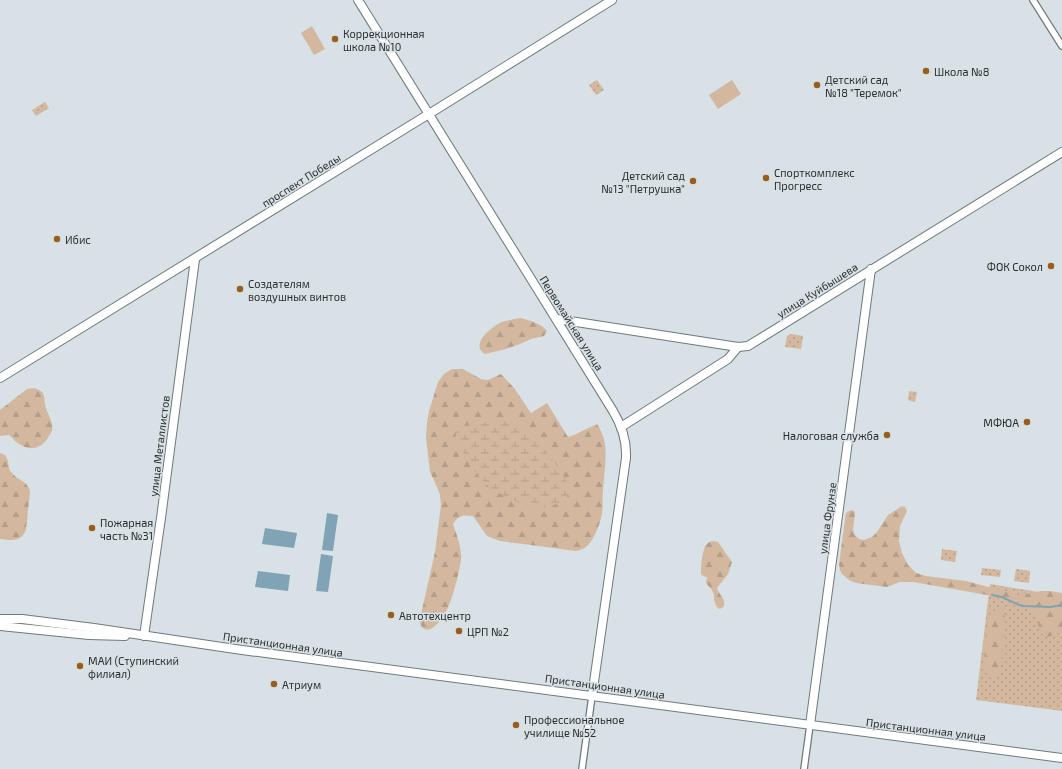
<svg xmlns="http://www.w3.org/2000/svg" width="1062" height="769" viewBox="0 0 1062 769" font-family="'Exo 2',sans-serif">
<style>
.grass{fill:url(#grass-dots)}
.forest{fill:url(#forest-firs)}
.wetland{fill:url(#wetland-marsh)}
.pitch{fill:#d3b89f}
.water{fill:#80a3b5}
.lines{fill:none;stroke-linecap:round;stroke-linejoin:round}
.stream{stroke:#80a3b5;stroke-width:2}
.street-casing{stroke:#70797d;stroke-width:8}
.secondary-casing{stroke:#70797d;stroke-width:10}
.street{stroke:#fff;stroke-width:5.5}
.secondary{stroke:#fff;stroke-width:8}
.poi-dot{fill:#995e1e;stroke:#d7e1e6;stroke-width:1.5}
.labels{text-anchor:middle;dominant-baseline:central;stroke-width:3;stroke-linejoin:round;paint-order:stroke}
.poi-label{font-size:11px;fill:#2b2e30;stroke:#d7e1e6;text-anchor:start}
.street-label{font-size:11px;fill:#2b2e30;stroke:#d7e1e6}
</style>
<defs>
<pattern id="grass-dots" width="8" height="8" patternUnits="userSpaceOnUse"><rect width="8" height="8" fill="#d3b89f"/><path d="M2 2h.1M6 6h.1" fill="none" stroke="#b59e89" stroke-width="1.8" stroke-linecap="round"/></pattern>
<pattern id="forest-firs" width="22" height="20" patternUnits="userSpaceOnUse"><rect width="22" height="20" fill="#d3b89f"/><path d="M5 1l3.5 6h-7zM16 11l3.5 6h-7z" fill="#b59e89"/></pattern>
<pattern id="wetland-marsh" width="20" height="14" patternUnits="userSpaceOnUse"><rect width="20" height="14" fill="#d3b89f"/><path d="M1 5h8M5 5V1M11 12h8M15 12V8" fill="none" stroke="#b59e89"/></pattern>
</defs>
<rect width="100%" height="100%" fill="#d7e1e6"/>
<!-- grass -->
<g class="grass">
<path d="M 597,80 L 604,90 L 596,95 L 589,85 Z"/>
<path d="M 45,102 L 49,108 L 36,116 L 32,110 Z"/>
<path d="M 791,334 L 803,336 L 801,349 L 785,347 L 787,336 Z"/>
<path d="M 909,391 L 917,392 L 915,402 L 908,400 Z"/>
<path d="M 942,549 L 957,551 L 955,562 L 941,560 Z"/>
<path d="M 982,568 L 1001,570 L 1000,577 L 981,575 Z"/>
<path d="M 1016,569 L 1030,571 L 1029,583 L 1014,581 Z"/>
<path d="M 990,584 L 1062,596 L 1062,711 L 976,700 Z"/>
</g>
<!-- forest -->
<g class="forest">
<path d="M 521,318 C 530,321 541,323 547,331 L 544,336 L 531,339 L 520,344 L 506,349 L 485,354 C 469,345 492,326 502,322 C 509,320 514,319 521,318 Z"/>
<path d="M 452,369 L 463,369 L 481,379 L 488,380 L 501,374 L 514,388 L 531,413 L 547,403 L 568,437 L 574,435 L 597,424 C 611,444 604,468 603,491 C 602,498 603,505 602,513 C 601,522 594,540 587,546 C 584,549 580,550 576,551 L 500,541 L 487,536 L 473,516 C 463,515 459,515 453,524 C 457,536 462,548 461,560 C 459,573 454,593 449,605 C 446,613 434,633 425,629 C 420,627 420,623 420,619 L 435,552 L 441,505 L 440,495 L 437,487 L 430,472 L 426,438 L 427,423 L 429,411 L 438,382 L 444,374 Z"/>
<path d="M 34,388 C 37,389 40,390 42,392 C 45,396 44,399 45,404 C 46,413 54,421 52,430 C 52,431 50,435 49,436 C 43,447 32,452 21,445 C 16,443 13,438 9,435 L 0,436 L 0,410 L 27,389 Z"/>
<path d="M 0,453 L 5,455 C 5,455 8,460 8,461 C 9,466 8,469 12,473 C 18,481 27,480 30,491 L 26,530 C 20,543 12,540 0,539 Z"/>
<path d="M 902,506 L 905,507 L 907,511 L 900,526 L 899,541 L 902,553 L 908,565 L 916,573 L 926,576 L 966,581 L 1019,595 L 1029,594 L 1041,591 L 1050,591 L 1062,593 L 1062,632 L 1048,637 L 1042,634 L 1039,628 L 1037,617 L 1031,609 L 1023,604 L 1016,601 L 976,593 L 913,582 L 900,582 L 887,587 L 856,583 L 849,580 L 842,574 L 840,570 L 839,564 L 846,513 L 849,511 L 853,510 L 855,513 L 853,529 L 854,534 L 859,539 L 864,540 L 872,537 L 877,532 L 888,515 Z"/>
<path d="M 713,541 L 718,542 L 732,562 L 728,574 L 717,588 C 719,595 726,599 724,606 L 722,608 L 719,609 C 713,604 715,598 713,592 C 711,588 708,586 706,583 L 707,577 L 703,576 L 701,574 C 701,567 702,548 707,544 C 710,541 710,542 713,541 Z"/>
<path d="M 1000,608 L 1004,611 L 1005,618 L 1001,666 C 999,672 997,676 991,678 C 985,674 984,670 984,663 L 987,621 L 990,614 L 996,609 Z"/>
</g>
<!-- wetland -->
<path class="wetland" d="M 500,419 C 504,420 510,420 515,423 C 530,431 563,468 568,485 C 569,488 568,491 569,494 L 563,501 L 554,505 L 544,508 L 534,508 L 519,503 L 502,495 L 489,487 L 476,473 L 455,440 L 456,433 L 460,427 Z"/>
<!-- pitch -->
<g class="pitch">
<path d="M 312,26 L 325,49 L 314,55 L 301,33 Z"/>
<path d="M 732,80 L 741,94 L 718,109 L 709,95 Z"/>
</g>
<!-- water -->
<g class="water">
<path d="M 327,513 L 338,515 L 333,551 L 322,550 Z"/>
<path d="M 265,528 L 297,533 L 294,548 L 262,544 Z"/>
<path d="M 321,554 L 333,556 L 328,592 L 316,591 Z"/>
<path d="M 258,571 L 290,575 L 288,591 L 255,587 Z"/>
</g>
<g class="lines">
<!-- stream -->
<path class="stream" d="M 992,595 L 1002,597 L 1019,605 L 1024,606 L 1050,607 L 1062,605"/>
<!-- street casing -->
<g class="street-casing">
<g id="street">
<path d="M 1033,0 L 1062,46"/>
<path d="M 582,769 L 592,696"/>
<path d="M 804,769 L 810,725"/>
</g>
</g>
<!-- secondary casing -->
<g class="secondary-casing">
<g id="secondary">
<path d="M 358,0 L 613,411 C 622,426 627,440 626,458 L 592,696"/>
<path d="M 557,319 L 738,347 L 748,346 L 1062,152"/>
<path d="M 0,378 L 437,109 L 612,0"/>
<path d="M 621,427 L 728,359 L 738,347"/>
<path d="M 0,619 L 22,619 L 94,628 L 242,650 L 1062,758"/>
<path d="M 0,626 L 89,635 L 125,636"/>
<path d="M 144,636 L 161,518 L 195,259"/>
<path d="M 810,725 L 871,269"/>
</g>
</g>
<!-- street -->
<use href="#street" class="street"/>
<!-- secondary -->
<use href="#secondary" class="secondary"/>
</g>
<!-- markers -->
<g class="poi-dot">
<circle cx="335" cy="39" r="4"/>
<circle cx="926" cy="71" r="4"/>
<circle cx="817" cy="85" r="4"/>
<circle cx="766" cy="178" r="4"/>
<circle cx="693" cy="181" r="4"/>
<circle cx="57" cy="239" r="4"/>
<circle cx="1051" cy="266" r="4"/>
<circle cx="240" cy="289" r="4"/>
<circle cx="1027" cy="422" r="4"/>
<circle cx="887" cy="435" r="4"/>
<circle cx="92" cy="528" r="4"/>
<circle cx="391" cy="615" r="4"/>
<circle cx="459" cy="631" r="4"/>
<circle cx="80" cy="666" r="4"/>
<circle cx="274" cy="684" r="4"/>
<circle cx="516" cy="725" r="4"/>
</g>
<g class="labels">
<!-- poi labels -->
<g class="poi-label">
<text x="343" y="33">Коррекционная<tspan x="343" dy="13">школа №10</tspan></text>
<text x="934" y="71">Школа №8</text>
<text x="825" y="79">Детский сад<tspan x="825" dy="13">№18 "Теремок"</tspan></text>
<text x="774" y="172">Спорткомплекс<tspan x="774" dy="13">Прогресс</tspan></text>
<text x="685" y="175" text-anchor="end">Детский сад<tspan x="685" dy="13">№13 "Петрушка"</tspan></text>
<text x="65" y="239">Ибис</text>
<text x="1043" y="266" text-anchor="end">ФОК Сокол</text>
<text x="248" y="283">Создателям<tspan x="248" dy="13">воздушных винтов</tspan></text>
<text x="1019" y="422" text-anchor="end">МФЮА</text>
<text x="879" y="435" text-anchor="end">Налоговая служба</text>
<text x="100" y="522">Пожарная<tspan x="100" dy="13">часть №31</tspan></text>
<text x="399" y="615">Автотехцентр</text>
<text x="467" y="631">ЦРП №2</text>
<text x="88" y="660">МАИ (Ступинский<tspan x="88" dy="13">филиал)</tspan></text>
<text x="282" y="684">Атриум</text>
<text x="524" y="719">Профессиональное<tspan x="524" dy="13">училище №52</tspan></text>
</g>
<!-- street labels -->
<g class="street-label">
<text transform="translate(301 180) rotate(-32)">проспект Победы</text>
<text transform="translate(817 290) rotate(-32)">улица Куйбышева</text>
<text transform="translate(572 323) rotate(58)">Первомайская улица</text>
<text transform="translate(159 446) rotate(-83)">улица Металлистов</text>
<text transform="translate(827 518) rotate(-82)">улица Фрунзе</text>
<text transform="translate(283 644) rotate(8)">Пристанционная улица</text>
<text transform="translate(605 686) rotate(8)">Пристанционная улица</text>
<text transform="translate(926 729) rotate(7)">Пристанционная улица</text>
</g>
</g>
</svg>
